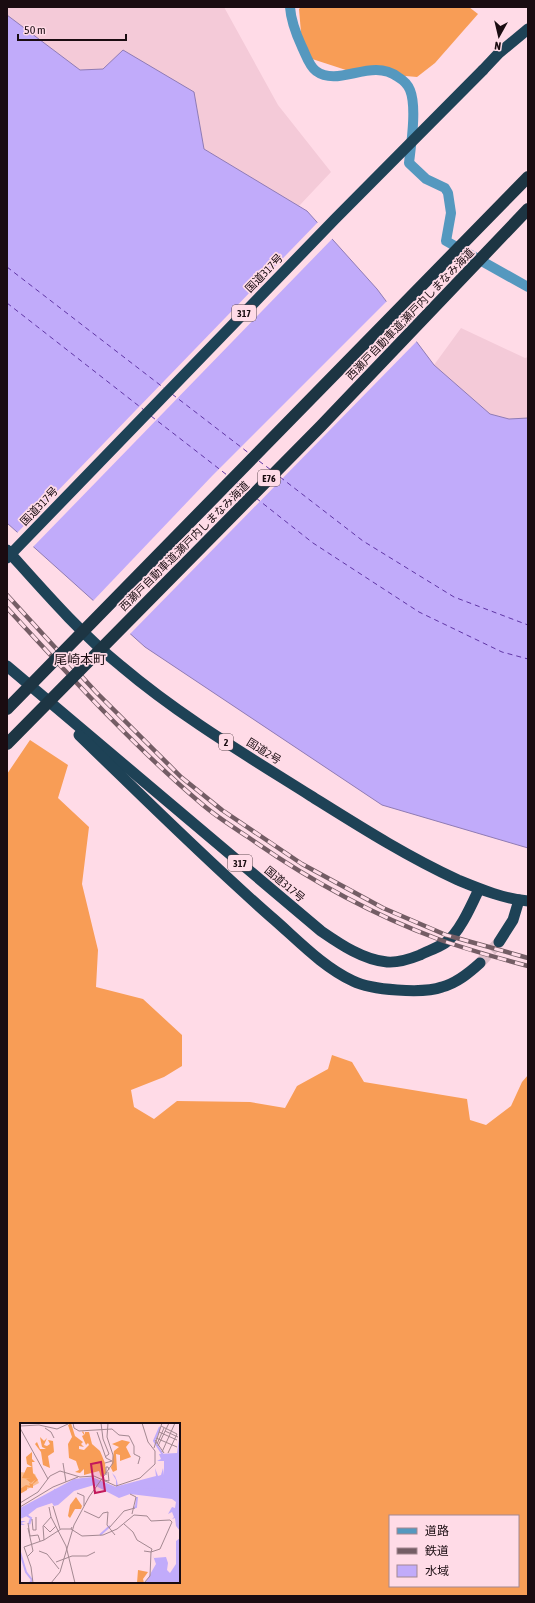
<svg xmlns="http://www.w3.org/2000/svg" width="535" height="1603" viewBox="0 0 535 1603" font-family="'Asap Condensed','Noto Sans JP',sans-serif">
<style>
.built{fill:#f4cad8}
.forest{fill:#f89d56;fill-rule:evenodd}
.water{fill:#c1abfa;stroke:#8f7bb4}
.pier{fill:#ffdbe7}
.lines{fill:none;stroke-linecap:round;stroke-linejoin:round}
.ferry{stroke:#6036a5;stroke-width:1;stroke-dasharray:5 4;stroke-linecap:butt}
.trunk-tunnel{stroke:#ddbcc7;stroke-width:11;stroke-dasharray:11 5.5;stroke-linecap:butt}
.minor{stroke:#5598bf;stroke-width:10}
.trunk{stroke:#1e4256;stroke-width:11}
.rail-casing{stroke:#745d65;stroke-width:4.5}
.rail{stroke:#ffdbe7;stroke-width:3;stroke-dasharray:9;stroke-linecap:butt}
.trunk-bridge{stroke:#1e4256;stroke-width:11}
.motorway-bridge{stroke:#1d3543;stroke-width:12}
.labels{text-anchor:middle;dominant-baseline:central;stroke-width:3.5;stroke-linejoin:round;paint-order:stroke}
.shield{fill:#ffdbe7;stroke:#5f4a51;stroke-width:1}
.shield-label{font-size:10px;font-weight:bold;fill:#1a0c11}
.street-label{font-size:11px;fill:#1a0c11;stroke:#ffdbe7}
.quarter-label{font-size:13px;fill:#1a0c11;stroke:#ffdbe7}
.inset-river{fill:none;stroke:#c1abfa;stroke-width:2}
.inset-road{fill:none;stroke:#a38891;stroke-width:1}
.view{fill:#c2185b;fill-opacity:0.15;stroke:#c2185b;stroke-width:2}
.inset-edge{fill:none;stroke:#1a0c11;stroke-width:2}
</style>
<rect width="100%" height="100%" fill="#ffdbe7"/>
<!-- built -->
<g class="built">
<path d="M 7,7 L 224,7 L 278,105 L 331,172 L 299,206 L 204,149 L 194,92 L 103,69 L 80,70 L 7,15 Z"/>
<path d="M 461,328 L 525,358 L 528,357 L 528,418 L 509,419 L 490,414 L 434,365 Z"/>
</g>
<!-- forest -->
<g class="forest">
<path d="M 301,7 L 469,7 L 478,14 L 435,63 L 417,77 L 349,71 L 303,56 L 299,9 Z"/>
<path d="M 30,740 L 68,765 L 58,798 L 89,827 L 82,884 L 98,950 L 96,987 L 143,999 L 182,1035 L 182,1066 L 164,1077 L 131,1090 L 134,1107 L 154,1119 L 177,1101 L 250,1102 L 285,1108 L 297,1086 L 328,1069 L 332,1055 L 352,1062 L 364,1082 L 467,1099 L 470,1120 L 486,1125 L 511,1106 L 522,1082 L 528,1075 L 528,1596 L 7,1596 L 7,774 ZM 21,1424 L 179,1424 L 179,1582 L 21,1582 ZM 390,1516 L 518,1516 L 518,1586 L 390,1586 Z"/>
</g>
<!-- water -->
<path class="water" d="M 7,15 L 80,70 L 103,69 L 123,50 L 194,92 L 204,149 L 307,211 L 377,289 L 434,365 L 490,414 L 509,419 L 528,418 L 528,848 L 382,805 L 145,647 L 7,523 Z"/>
<!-- pier -->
<g class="pier">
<path d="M 319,221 L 333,238 L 32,548 L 16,534 Z"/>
<path d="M 388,300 L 418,340 L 129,635 L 92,602 L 212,476 Z"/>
</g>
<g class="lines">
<!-- ferry -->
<g class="ferry">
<path d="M 7,267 L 164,388"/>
<path d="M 7,303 L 144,410"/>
<path d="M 172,394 L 250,454"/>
<path d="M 151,416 L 227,475"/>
<path d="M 259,461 L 271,470"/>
<path d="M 280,477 L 363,541 L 454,597 L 528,625"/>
<path d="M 236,482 L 248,492"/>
<path d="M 256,498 L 313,543 L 419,612 L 502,652 L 528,659"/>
</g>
<!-- trunk-tunnel -->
<path class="trunk-tunnel" d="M 480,963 L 499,942"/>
<!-- minor -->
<path class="minor" d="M 290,7 C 291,22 296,34 302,47 C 306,55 309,66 316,71 C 339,88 371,57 398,77 C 403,80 408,85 410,90 C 417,107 411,145 409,163 L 426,179 L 445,188 L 448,193 L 451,213 L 446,241 L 528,287"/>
<!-- trunk -->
<g class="trunk">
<path d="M 483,70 L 499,53 L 528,29"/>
<path d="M 7,550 C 43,590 79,632 121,666 C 180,716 246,755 311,796 C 359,826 406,856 458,880 C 480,889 504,899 528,901"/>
<path d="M 7,666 L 321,931 C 340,944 363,960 387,962 C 399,963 410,959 420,955 C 428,951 437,948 445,943 C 459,934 472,904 479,889"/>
<path d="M 79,735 C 142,796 204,858 270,916 C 296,938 321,966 353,981 C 371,990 423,994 442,987 C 457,983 469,973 480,963"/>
<path d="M 499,942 L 513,920 L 519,900"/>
</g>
<!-- rail casing -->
<g class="rail-casing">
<g id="rail">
<path d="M 7,595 L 96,692 L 181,777 L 222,810 L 302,864 L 383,908 L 446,935 L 528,958"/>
<path d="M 7,608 C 69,675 133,746 203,805 C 217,817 233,827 248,837 C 306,878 371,914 438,939 C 468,950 498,958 528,966"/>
</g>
</g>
<!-- rail -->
<use href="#rail" class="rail"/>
<!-- trunk-bridge -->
<path class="trunk-bridge" d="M 7,558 L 335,219 L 483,70"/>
<!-- motorway-bridge -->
<g class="motorway-bridge">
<path d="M 7,709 L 528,177"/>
<path d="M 7,744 L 321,426 L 528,209"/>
</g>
</g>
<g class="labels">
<!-- shield labels -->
<g class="shield">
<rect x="232" y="305" width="24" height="16" rx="3"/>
<rect x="258" y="470" width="22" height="16" rx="3"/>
<rect x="219" y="734" width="14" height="16" rx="3"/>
<rect x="228" y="855" width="24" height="16" rx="3"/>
</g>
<g class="shield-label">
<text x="244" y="313">317</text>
<text x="269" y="478">E76</text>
<text x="226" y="742">2</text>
<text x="240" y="863">317</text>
</g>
<!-- street labels -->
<g class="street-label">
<text transform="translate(264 273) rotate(-46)">国道317号</text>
<text transform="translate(410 314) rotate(-46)">西瀬戸自動車道;瀬戸内しまなみ海道</text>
<text transform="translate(39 506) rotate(-46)">国道317号</text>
<text transform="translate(184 546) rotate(-45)">西瀬戸自動車道;瀬戸内しまなみ海道</text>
<text transform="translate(264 751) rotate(32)">国道2号</text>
<text transform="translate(285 884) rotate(40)">国道317号</text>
</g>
<!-- quarter labels -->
<g class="quarter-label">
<text x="80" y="659">尾崎本町</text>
</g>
</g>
<!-- overview -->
<g transform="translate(20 1423)">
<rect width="160" height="160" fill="#ffdbe7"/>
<path d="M 0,49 L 15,51 L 19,60 L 0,70 Z" fill="#fbbc91"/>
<path d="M 51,0 L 55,13 L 63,19 L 61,21 L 64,24 L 59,23 L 59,26 L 64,27 L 69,22 L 68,20 L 66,22 L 62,13 L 64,12 L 62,9 L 63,8 L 65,12 L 65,9 L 69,9 L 72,21 L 80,28 L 85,40 L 86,50 L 81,54 L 79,48 L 64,52 L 64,46 L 60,50 L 55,49 L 59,47 L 56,38 L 49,35 L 48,21 L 52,14 L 48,2 ZM 20,14 L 24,18 L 27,15 L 24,22 L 27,23 L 30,21 L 28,17 L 33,18 L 34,29 L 28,33 L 30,45 L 23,42 L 21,29 L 15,21 L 17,19 L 20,26 L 26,26 L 22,24 ZM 102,17 L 110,19 L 106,24 L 111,34 L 100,38 L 100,32 L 96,31 L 97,47 L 93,49 L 91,45 L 94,28 L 99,24 L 92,21 ZM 12,29 L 12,36 L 15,39 L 12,39 L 13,50 L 18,57 L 13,61 L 13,65 L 7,64 L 7,67 L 0,71 L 0,66 L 6,62 L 10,63 L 9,60 L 12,61 L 16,56 L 11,60 L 6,56 L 11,56 L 2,55 L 7,44 L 12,44 L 7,41 L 6,34 ZM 56,74 L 62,83 L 61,86 L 55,86 L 50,95 L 48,93 L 50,82 ZM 118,147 L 128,149 L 123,156 L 124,160 L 117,160 Z" fill="#f89d56"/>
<path d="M 160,9 L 160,108 L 156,103 L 155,95 L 152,96 L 154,94 L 152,89 L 148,91 L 152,84 L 155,85 L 156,79 L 152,76 L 110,71 L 99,75 L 74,62 L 54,68 L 38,82 L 34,83 L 32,80 L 17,85 L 8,92 L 12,96 L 9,105 L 11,96 L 7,93 L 0,96 L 1,98 L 6,98 L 1,100 L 5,102 L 0,102 L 0,85 L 54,56 L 72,54 L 96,64 L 96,57 L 92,50 L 95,53 L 97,58 L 98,63 L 136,53 L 135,45 L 138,53 L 141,52 L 143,45 L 144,52 L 144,38 L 137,38 L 141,36 L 139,31 L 157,30 ZM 160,115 L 160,160 L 125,160 L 136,141 L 132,130 L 134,135 L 146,134 L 148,140 L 147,147 L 150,150 L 156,141 L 156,118 Z" fill="#c1abfa"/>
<path class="inset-river" d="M 140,4 L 134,18 L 143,32M 80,60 L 96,67 L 145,66 L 160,72M 113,85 L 116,84 L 117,74M 1,89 L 11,95 L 9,101M 0,90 L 34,72 L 35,67 L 40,69 L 69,58 L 77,59M 80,112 L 90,103M 0,129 L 6,149 L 12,157 L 10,160"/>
<path class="inset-road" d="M 53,0 L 54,5 L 59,8 L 92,6 L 99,12 L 109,13 L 114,23 L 114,31 L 120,34 L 118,41M 81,0 L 83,16 L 89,31 L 85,34M 0,3 L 19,2 L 37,6 L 48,1M 141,3 L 157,11 L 148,30M 0,5 L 28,56M 25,5 L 31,9 L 34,15M 145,8 L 158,14M 77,9 L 86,35 L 92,38 L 85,40M 139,9 L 157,17M 136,15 L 157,24M 135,17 L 144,30M 137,21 L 144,5M 138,23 L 149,0M 134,25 L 142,0M 142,29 L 155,0M 43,40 L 46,59M 86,52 L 86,44 L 88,44 L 89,47M 84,57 L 89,58 L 88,49M 57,70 L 64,73 L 64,83M 110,71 L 116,74 L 112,91M 0,80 L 18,69 L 30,53 L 40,48 L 60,54 L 74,53 L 96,63 L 120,55 L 135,41 L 135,28 L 128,19 L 122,0M 33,83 L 40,106M 0,84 L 33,64 L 58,54M 29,84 L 31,94 L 46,123 L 55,160M 64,88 L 79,95 L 83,90 L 88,89 L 87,102 L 95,112M 12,96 L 13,107 L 16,107 L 16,94M 8,100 L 10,113M 104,101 L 113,109 L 117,117 L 132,126 L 131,129 L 124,128M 24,103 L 30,109 L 36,103M 89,105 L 104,88 L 115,85M 51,106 L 62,113 L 83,112 L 97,106 L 114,92 L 127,93 L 131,98 L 150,97 L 152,99 L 140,126 L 131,129 L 130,153 L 124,160M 10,113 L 18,112 L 20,118M 24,117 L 23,103 L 31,94M 19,128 L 27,131 L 39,146M 7,134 L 13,128 L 8,105M 36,139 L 52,133 L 67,133 L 75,129M 13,160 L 11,144 L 4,124 L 24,117 L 41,106 L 51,106 L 52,104M 31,160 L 40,149 L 54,102 L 69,74 L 93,40 L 93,32 L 87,14 L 88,0"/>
<path class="view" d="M 81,39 L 85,68 L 75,70 L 71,41 Z"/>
<rect width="160" height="160" class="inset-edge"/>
</g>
<!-- border -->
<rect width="535" height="1603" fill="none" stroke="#1a0c11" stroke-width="16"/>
<!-- legend -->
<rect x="389" y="1515" width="130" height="72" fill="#ffdbe7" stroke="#a38891"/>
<rect x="397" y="1528" width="20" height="6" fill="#5598bf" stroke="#a38891"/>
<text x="425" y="1535" font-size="12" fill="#1a0c11">道路</text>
<rect x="397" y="1548" width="20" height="6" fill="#745d65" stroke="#a38891"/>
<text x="425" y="1555" font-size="12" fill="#1a0c11">鉄道</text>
<rect x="397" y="1565" width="20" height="12" fill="#c1abfa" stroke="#a38891"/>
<text x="425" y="1575" font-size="12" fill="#1a0c11">水域</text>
<!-- north arrow -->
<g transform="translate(499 36) rotate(188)" stroke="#ffdbe7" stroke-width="3" paint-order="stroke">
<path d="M0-3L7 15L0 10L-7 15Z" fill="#1a0c11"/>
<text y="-6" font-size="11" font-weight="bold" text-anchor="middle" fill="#1a0c11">N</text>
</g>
<!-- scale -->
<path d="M18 34v6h108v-6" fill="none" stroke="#1a0c11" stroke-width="2"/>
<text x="24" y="34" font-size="12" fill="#1a0c11" stroke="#ffdbe7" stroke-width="3" paint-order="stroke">50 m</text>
</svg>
